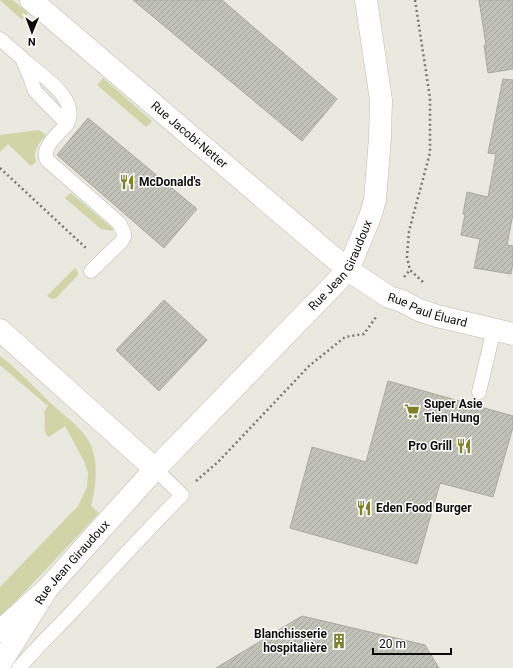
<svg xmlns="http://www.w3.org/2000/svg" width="513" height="668" viewBox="0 0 513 668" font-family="Roboto,sans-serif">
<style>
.green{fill:#d1d4a6}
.building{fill:url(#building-hatch);stroke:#a9a99f}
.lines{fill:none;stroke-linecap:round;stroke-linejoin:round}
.service-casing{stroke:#b9bab0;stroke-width:15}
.minor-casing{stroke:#b9bab0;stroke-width:23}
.tertiary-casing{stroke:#b9bab0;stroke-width:23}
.trunk-casing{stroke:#b9bab0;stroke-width:23}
.path{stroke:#787872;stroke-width:2.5;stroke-dasharray:2 3;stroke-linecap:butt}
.service{stroke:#fff;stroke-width:14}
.minor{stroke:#fff;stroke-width:22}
.tertiary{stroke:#fff;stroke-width:22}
.trunk{stroke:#fff;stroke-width:22}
.labels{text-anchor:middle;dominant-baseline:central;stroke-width:3;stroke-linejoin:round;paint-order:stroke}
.street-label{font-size:12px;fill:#0c0c09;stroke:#fff}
.poi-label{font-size:12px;font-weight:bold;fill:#0c0c09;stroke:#fff;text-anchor:start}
</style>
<defs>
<pattern id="building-hatch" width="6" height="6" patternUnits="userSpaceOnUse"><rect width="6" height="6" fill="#c2c3b8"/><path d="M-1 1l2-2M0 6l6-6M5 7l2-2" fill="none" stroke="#a6a69d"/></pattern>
</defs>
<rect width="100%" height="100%" fill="#e9e9df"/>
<!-- green -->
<g class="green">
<path d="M 0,0 L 13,0 L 28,13 L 22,20 Z"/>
<path d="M 103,78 L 152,121 L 146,127 L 97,85 Z"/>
<path d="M 39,130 L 46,135 C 39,144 32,150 36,162 L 31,166 L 8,144 L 0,152 L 0,135 Z"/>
<path d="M 71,193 L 113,229 L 113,231 L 101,229 L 65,198 Z"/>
<path d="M 75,268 L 78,272 L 78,275 L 56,298 L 52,299 L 47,296 Z"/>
<path d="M 0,356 C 20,371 37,391 56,408 C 67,418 83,429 90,443 C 99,463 96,485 91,506 L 99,513 L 0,618 L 0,587 L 78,506 L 87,487 L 88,473 L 84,461 L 65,426 L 49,437 C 41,432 47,420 44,412 L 48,406 L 0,365 Z"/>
</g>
<!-- building -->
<g class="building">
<path d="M 133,0 L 222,0 L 337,99 L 302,141 Z"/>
<path d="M 479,0 L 513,0 L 513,69 L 488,73 L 484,45 L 486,45 Z"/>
<path d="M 503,79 L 513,80 L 513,214 L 507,245 L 513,246 L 513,263 L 511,274 L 474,268 L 480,239 L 461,235 L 465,214 L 463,214 L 467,192 L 488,197 L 496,154 L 488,153 Z"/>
<path d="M 88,118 L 197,209 L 164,248 L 57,155 Z"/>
<path d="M 164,300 L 207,340 L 159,391 L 116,350 Z"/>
<path d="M 388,381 L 513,416 L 513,427 L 493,497 L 440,483 L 417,564 L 290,528 L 312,447 L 366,462 Z"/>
<path d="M 302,616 L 425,645 L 439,668 L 216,668 Z"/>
</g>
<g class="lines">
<!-- service casing -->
<g class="service-casing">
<g id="service">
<path d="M 0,39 L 22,58 L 30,77 L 35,91 L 67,124 C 59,133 41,147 47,160 L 119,223 L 124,233 L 124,237 L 121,242 L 91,271"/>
<path d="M 25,61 C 42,76 80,99 67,124"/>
<path d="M 479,392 L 494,329"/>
<path d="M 19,668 C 36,648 54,631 71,613 C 108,573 144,533 182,495 L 155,469"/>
</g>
</g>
<!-- minor casing -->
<g class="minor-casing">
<g id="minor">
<path id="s1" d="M 31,0 L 348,270"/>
<path d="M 0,330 L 155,469"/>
</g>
</g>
<!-- tertiary casing -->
<g class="tertiary-casing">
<g id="tertiary">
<path id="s2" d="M 348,270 L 389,297 L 402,301 L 419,310 L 437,316 L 513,334"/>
<path id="s3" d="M 0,664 L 47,589 L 155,469 L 348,270 L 370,217 L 375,200 L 380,138 L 381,100 L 366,0"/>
</g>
</g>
<!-- trunk casing -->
<g class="trunk-casing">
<path id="trunk" d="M 0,631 L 47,589"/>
</g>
<!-- path -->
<g class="path">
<path d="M 415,0 L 430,98 L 430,153 L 409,231 L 407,257 L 410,270 L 424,283"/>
<path d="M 0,168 L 86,248"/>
<path d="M 404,277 L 410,270"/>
<path d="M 196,481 L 218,462 L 309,366 L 345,337 L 364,334 L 376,317"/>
</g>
<!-- service -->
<use href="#service" class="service"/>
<!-- minor -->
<use href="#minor" class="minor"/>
<!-- tertiary -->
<use href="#tertiary" class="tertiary"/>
<!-- trunk -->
<use href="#trunk" class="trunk"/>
</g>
<!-- icons -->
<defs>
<g id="restaurant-bare" transform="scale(1.2)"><path d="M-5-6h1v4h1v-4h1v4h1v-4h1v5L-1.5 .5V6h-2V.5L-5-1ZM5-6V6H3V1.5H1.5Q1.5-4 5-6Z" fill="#7e802a" stroke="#fff" stroke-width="2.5" paint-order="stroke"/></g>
<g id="supermarket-bare" transform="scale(1.2)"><path d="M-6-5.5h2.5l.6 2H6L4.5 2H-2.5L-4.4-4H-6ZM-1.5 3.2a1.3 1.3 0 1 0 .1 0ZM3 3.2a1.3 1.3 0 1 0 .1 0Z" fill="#7e802a" stroke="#fff" stroke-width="2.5" paint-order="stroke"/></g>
<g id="building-bare" transform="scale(1.2)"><path d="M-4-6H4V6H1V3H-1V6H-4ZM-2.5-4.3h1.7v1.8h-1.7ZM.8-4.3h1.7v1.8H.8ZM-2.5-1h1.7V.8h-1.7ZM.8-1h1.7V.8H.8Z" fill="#7e802a" stroke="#fff" stroke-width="2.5" paint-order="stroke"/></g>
</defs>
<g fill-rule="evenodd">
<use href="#restaurant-bare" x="127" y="182"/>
<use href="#supermarket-bare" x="412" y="411"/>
<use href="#restaurant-bare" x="464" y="446"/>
<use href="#restaurant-bare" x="364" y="508"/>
<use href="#building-bare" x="339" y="641"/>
</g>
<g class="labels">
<!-- street labels -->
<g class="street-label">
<text stroke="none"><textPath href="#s1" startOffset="208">Rue Jacobi-Netter</textPath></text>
<text stroke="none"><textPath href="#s3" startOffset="527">Rue Jean Giraudoux</textPath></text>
<text stroke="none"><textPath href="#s2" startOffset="90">Rue Paul Éluard</textPath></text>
<text stroke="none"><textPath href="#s3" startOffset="125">Rue Jean Giraudoux</textPath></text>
</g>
<!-- poi labels -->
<g class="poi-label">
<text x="139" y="182">McDonald's</text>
<text x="424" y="404">Super Asie<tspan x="424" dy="14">Tien Hung</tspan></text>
<text x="452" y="446" text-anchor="end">Pro Grill</text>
<text x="376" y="508">Eden Food Burger</text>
<text x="327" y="634" text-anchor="end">Blanchisserie<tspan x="327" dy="14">hospitalière</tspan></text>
</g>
</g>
<!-- north arrow -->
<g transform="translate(32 32) rotate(181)" stroke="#ffffff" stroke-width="3" paint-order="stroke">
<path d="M0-3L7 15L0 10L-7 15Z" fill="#0c0c09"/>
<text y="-6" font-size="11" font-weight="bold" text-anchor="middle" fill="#0c0c09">N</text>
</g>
<!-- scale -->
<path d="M373 648v6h78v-6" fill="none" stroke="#0c0c09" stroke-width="2"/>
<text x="379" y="648" font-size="12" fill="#0c0c09" stroke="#ffffff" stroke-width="3" paint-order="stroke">20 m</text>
</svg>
